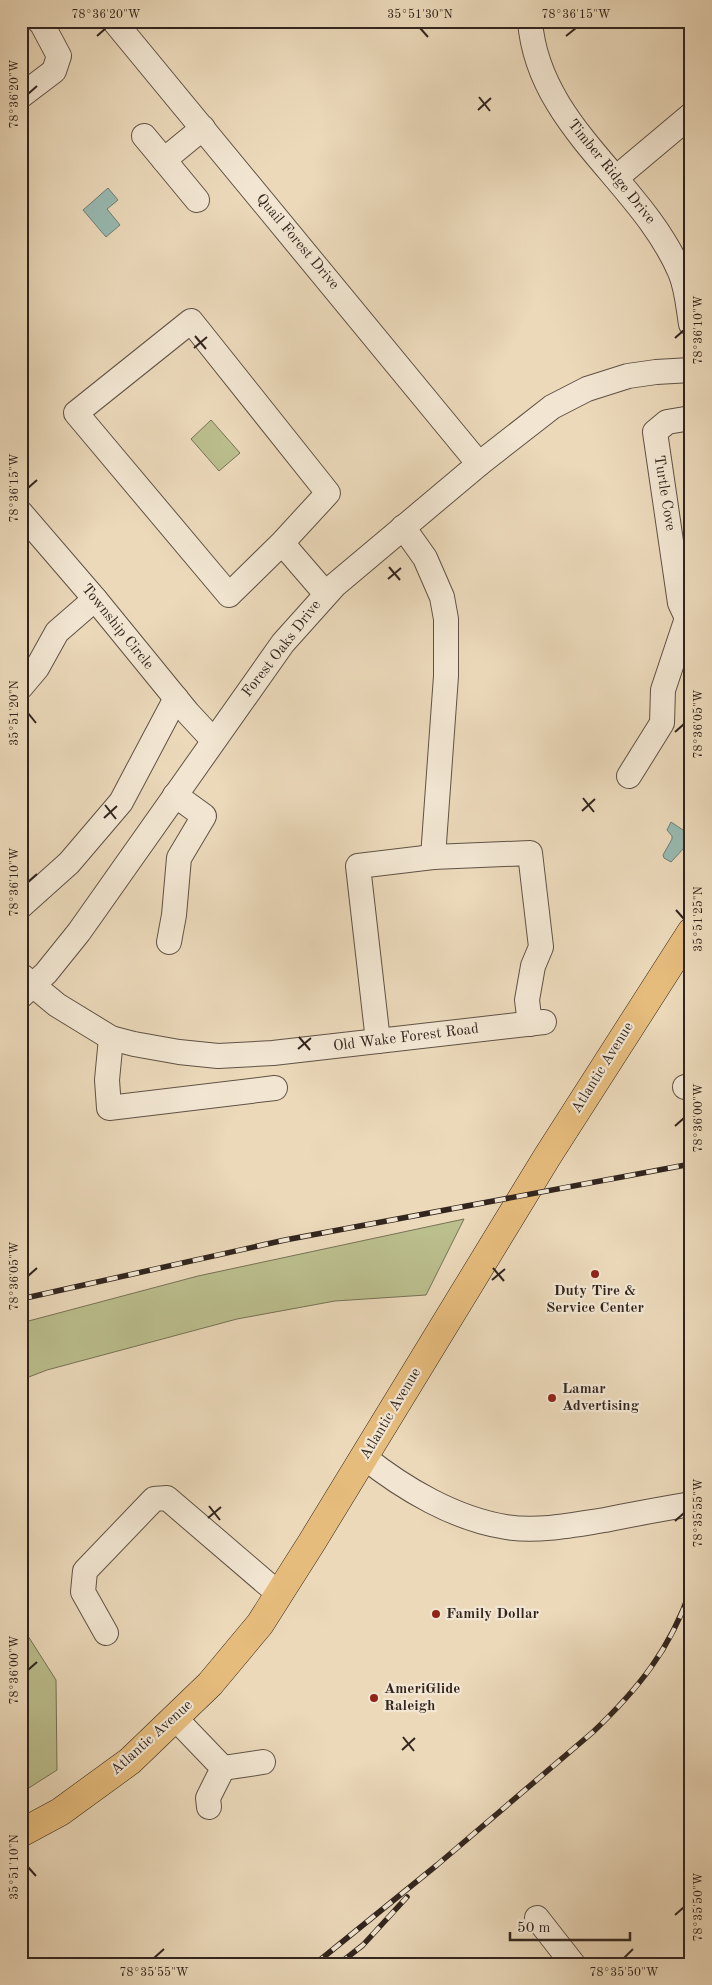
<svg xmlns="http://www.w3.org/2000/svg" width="712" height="1985" viewBox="0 0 712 1985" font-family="'Old Standard TT',serif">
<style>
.green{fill:#bbbe8d;stroke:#767256}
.water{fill:#98bab2;stroke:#6f7e77}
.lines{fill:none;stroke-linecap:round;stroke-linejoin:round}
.minor-casing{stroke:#605245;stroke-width:26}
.major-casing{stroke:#32251e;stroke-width:29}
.minor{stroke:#f2e6d2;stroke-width:24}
.major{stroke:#e6bc7d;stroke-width:28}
.rail-casing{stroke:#32251e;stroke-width:5.5}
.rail{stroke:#f2e6d2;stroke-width:4;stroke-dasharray:11;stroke-linecap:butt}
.ticks{fill:none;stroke:#32251e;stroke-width:2}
.poi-dot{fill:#8f2418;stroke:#f2e6d2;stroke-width:2}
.labels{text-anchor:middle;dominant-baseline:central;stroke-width:4.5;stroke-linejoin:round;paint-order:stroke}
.street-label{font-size:15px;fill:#32251e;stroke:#f2e6d2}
.poi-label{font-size:15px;font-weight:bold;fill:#32251e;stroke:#f2e6d2;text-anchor:start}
.neatline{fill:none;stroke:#32251e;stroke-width:2}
.ticks-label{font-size:12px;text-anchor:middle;fill:#32251e}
</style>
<rect width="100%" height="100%" fill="#ebd9ba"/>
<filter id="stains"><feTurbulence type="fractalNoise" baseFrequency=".004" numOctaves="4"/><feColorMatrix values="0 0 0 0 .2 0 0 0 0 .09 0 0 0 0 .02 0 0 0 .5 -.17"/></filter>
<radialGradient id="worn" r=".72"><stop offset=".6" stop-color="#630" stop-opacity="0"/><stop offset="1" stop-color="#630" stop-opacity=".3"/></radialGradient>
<!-- green -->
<g class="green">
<path d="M 211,420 L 240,453 L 219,471 L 191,439 Z"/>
<path d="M 464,1219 L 426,1295 L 335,1301 L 237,1319 L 47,1370 L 21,1380 L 21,1323 L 198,1276 Z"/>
<path d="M 21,1625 L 56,1680 L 57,1770 L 21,1793 Z"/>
</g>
<!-- water -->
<g class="water">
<path d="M 108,188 L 118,200 L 107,209 L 120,225 L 106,237 L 83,210 Z"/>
<path d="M 671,822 L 689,834 L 684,848 L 671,862 L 664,858 L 663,855 L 672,839 L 672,836 L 667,830 Z"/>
</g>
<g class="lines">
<!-- minor casing -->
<g class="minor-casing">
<g id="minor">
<path d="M 114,21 L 479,464"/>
<path d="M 530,21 C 538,126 641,181 680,272 C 687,288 688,306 691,324"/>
<path d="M 21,96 L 54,71 L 59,56 L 42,24 L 39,21"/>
<path d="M 144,136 L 164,160"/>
<path d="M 616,178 L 691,115"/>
<path d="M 197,200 L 164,160 L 203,128"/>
<path d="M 691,418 L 667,422 L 655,432 L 680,603 L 687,618 L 691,617"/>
<path d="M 21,513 L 95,599 L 188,713 L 213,740"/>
<path d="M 403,527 L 425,558 L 442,597 L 446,619 L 446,676 L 433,857 L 530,853 L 541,947 L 533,966 L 527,1000 L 530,1024"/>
<path d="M 282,543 L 229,595 L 76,413 L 191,321 L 328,493 L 282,543 L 326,594"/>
<path d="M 21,687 L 37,668 L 57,632 L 95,599"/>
<path d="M 629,776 L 662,723 L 663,690 L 687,618"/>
<path d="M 21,906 L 69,863 L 121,802 L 176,698"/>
<path d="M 169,942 L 174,915 L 179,858 L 204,816 L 175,795"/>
<path d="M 22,976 L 57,1005 L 111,1038 L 134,1044 L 179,1052 L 218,1056 L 273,1053 L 544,1022"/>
<path d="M 21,996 L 46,973 L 79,932 L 283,643 L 335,585 L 479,464 L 552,407 L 587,389 L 628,376 L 656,372 L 691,370"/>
<path d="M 111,1038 L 107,1080 L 109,1108 L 275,1088"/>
<path d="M 378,1041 L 358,866 L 433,857"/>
<path d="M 685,1087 L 691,1087"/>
<path d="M 364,1457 C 404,1489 455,1519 506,1527 C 539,1532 573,1525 605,1520 C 633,1514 662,1509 691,1504"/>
<path d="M 106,1633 L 83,1592 L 85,1571 L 154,1499 L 167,1498 L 279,1594"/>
<path d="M 176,1719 L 223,1768 L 208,1798 L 209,1807"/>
<path d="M 223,1768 L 263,1762"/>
<path d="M 537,1918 L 573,1964"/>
</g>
</g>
<!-- major casing -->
<g class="major-casing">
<path id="major" d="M 21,1833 L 60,1812 L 130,1761 L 210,1684 L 260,1624 L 312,1542 L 547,1157 L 691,932"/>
</g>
<!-- minor -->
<use href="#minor" class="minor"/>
<!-- major -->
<use href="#major" class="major"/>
<!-- rail casing -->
<g class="rail-casing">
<g id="rail">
<path d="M 21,1299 L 285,1240 L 691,1164"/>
<path d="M 315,1964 L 437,1865 L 593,1732 C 638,1689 670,1650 691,1589"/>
<path d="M 339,1964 L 363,1945 L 407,1897"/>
</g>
</g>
<!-- rail -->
<use href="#rail" class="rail"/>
</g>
<!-- ticks -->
<path class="ticks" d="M 420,28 L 428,37M 97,36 L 106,28M 566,36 L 576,28M 28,94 L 37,86M 479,97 L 490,111M 478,110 L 491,98M 195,336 L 206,349M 675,338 L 684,330M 194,348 L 207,337M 28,488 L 37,480M 389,567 L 400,580M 388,579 L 401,568M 28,713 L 36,723M 675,732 L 684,724M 583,798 L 594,812M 105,805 L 116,819M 582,811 L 595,799M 104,818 L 117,806M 28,882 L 37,874M 676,910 L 684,919M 299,1037 L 310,1050M 298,1049 L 311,1038M 675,1126 L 684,1118M 493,1268 L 504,1281M 28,1276 L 37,1268M 492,1280 L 505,1269M 209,1506 L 220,1520M 208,1518 L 221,1507M 675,1521 L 684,1513M 28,1670 L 37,1662M 403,1737 L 414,1751M 402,1750 L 415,1738M 28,1867 L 36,1876M 675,1915 L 684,1907M 154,1958 L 164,1949M 624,1958 L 633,1949"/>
<!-- markers -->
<g class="poi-dot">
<circle cx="595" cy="1274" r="5"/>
<circle cx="552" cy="1398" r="5"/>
<circle cx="436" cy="1614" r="5"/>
<circle cx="374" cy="1698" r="5"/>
</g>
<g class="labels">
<!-- street labels -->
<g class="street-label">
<text transform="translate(611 172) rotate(51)">Timber Ridge Drive</text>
<text transform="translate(297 242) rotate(50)">Quail Forest Drive</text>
<text transform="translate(664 493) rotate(81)">Turtle Cove</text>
<text transform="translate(117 627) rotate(51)">Township Circle</text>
<text transform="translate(282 649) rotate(-52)">Forest Oaks Drive</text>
<text transform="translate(406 1038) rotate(-7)">Old Wake Forest Road</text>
<text transform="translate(603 1068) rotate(-58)">Atlantic Avenue</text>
<text transform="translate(391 1414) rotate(-59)">Atlantic Avenue</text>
<text transform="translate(152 1738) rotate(-42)">Atlantic Avenue</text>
</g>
<!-- poi labels -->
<g class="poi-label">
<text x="595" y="1291" text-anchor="middle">Duty Tire &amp;<tspan x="595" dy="17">Service Center</tspan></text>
<text x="562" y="1389">Lamar<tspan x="562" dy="17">Advertising</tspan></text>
<text x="446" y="1614">Family Dollar</text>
<text x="384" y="1689">AmeriGlide<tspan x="384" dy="17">Raleigh</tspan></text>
</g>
</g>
<!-- margin -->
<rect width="712" height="1985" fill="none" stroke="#ebd9ba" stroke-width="55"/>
<!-- scale -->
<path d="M510 1932v8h120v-8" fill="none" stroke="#32251e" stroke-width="2.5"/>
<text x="517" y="1932" font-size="15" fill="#32251e" stroke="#f2e6d2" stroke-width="4" paint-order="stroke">50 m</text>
<rect x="28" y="28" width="656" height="1930" class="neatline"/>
<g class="ticks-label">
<text x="106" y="18">78°36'20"W</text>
<text x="420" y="18">35°51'30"N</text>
<text x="576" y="18">78°36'15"W</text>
<text transform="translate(14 94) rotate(-90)" y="4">78°36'20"W</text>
<text transform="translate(698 330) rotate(-90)" y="4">78°36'10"W</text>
<text transform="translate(14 488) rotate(-90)" y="4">78°36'15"W</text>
<text transform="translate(14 713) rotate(-90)" y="4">35°51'20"N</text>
<text transform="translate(698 724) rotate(-90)" y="4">78°36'05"W</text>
<text transform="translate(14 882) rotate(-90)" y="4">78°36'10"W</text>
<text transform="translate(698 919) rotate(-90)" y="4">35°51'25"N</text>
<text transform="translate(698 1118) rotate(-90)" y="4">78°36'00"W</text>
<text transform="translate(14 1276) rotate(-90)" y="4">78°36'05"W</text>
<text transform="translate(698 1513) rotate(-90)" y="4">78°35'55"W</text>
<text transform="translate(14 1670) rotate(-90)" y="4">78°36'00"W</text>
<text transform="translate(14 1867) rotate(-90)" y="4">35°51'10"N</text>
<text transform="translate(698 1907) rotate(-90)" y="4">78°35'50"W</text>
<text x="154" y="1976">78°35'55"W</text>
<text x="624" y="1976">78°35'50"W</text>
</g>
<rect width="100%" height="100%" filter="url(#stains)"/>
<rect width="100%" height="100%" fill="url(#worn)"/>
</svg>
